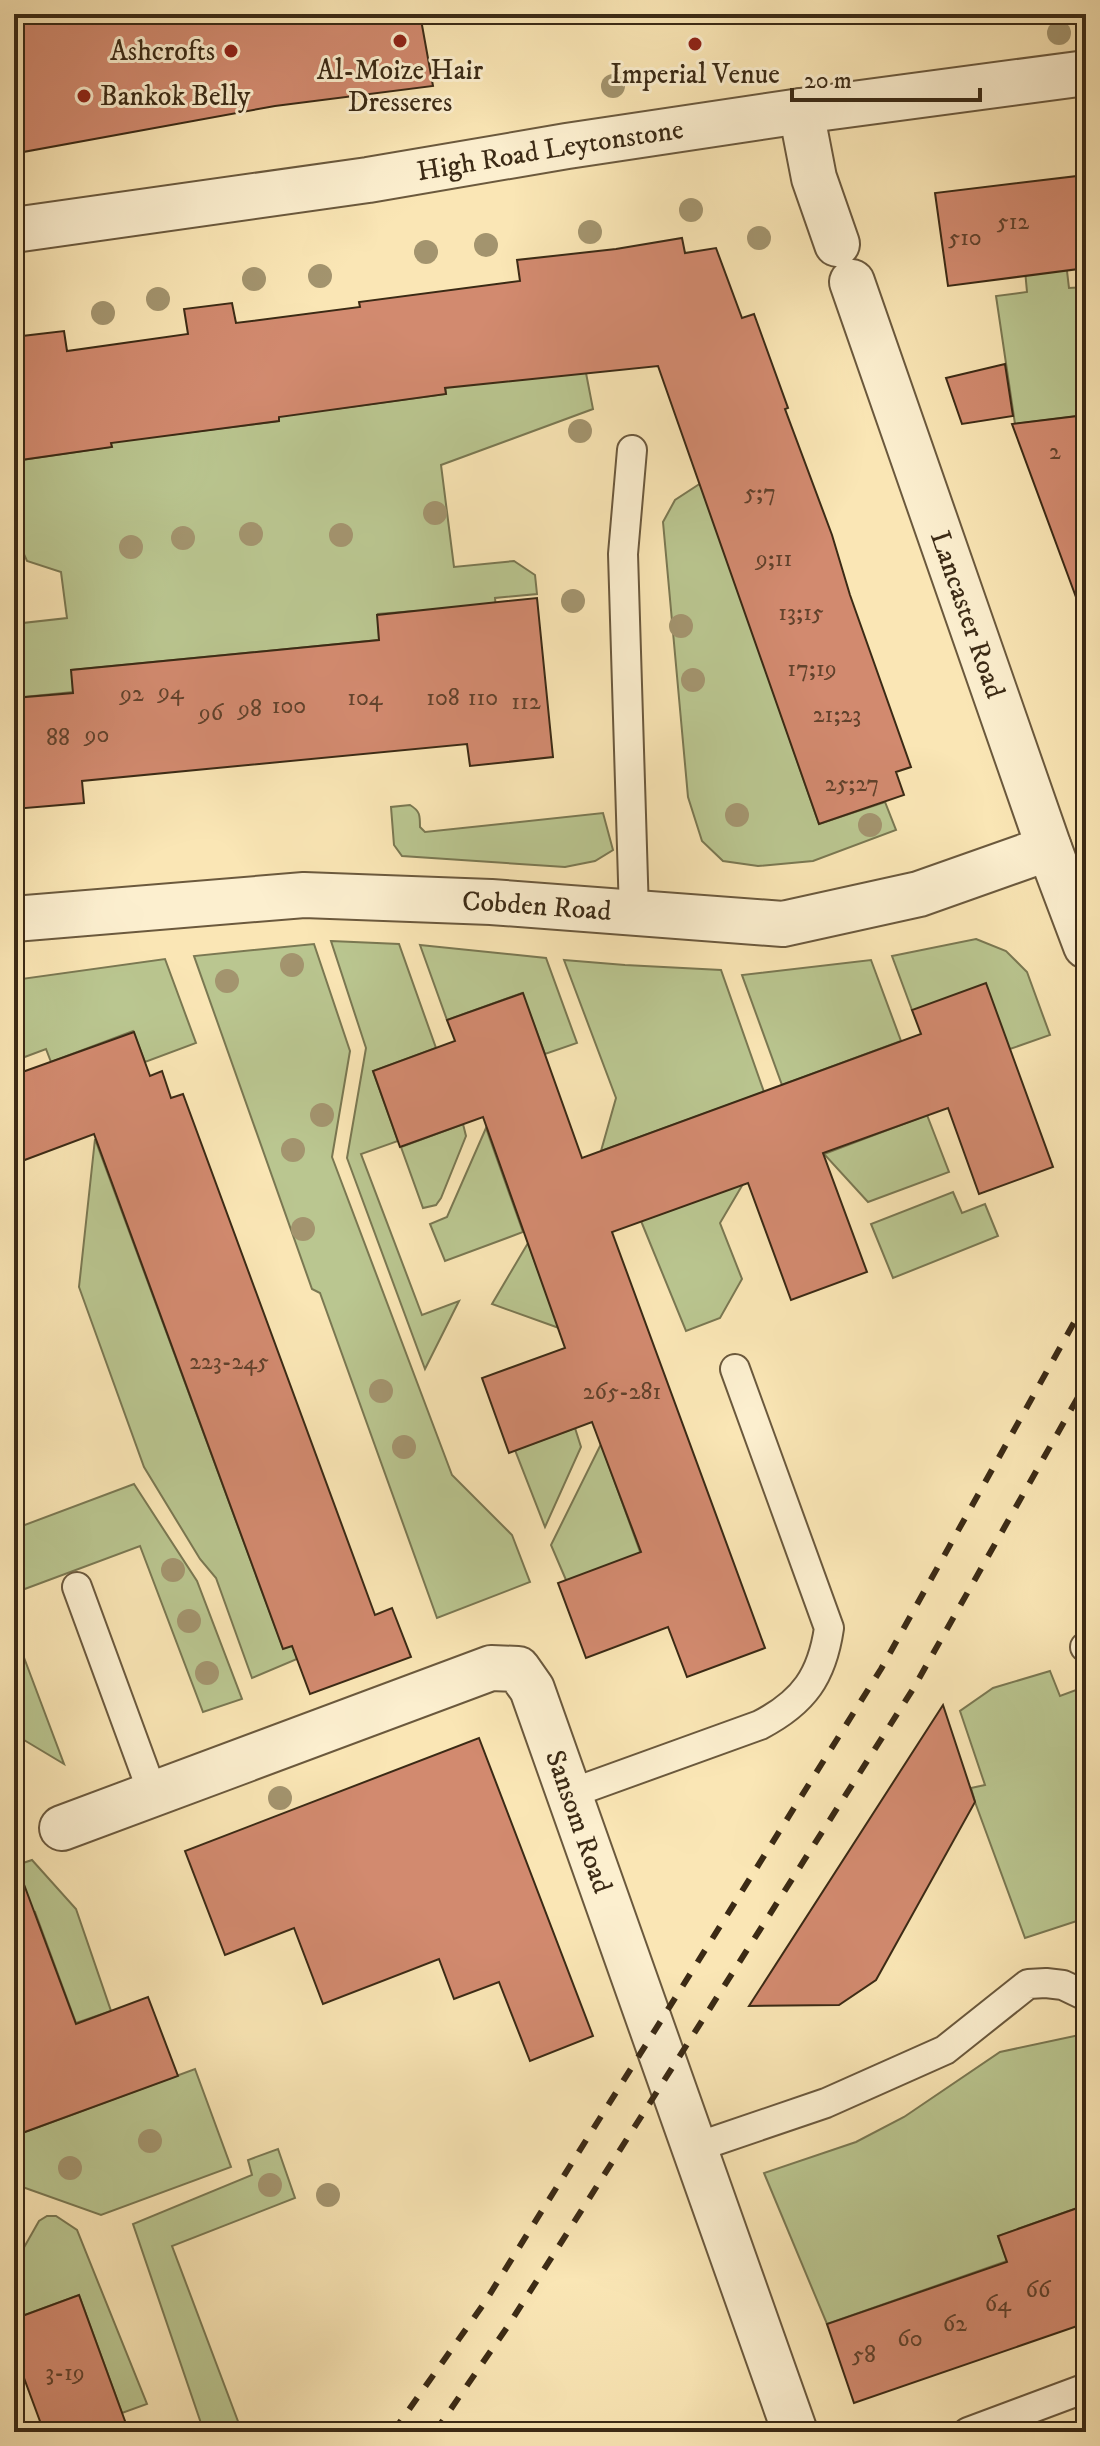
<svg xmlns="http://www.w3.org/2000/svg" width="1100" height="2446" viewBox="0 0 1100 2446" font-family="'IM FELL DW Pica',serif">
<style>
.green{fill:#bac690;stroke:#7a7852;stroke-width:2}
.building{fill:#d28a6f;stroke:#3b2a15;stroke-width:2}
.lines{fill:none;stroke-linecap:round;stroke-linejoin:round}
.service-casing{stroke:#6b593d;stroke-width:32}
.minor-casing{stroke:#6b593d;stroke-width:48}
.tertiary-casing{stroke:#6b593d;stroke-width:48}
.service{stroke:#fcefcf;stroke-width:28}
.minor{stroke:#fcefcf;stroke-width:44}
.tertiary{stroke:#fcefcf;stroke-width:44}
.rail{stroke:#3b2a15;stroke-width:6;stroke-dasharray:14 14;stroke-linecap:butt}
.tree{fill:#a3946e}
.poi-dot{fill:#8f2418;stroke:#fcefcf;stroke-width:3}
.labels{text-anchor:middle;dominant-baseline:central;stroke-width:6;stroke-linejoin:round;paint-order:stroke}
.number-label{font-size:24px;fill:#61422c}
.poi-label{font-size:28px;fill:#3b2a15;stroke:#fcefcf}
.street-label{font-size:28px;fill:#3b2a15;stroke:#fcefcf}
</style>
<rect width="100%" height="100%" fill="#fae6b5"/>
<filter id="stains"><feTurbulence type="fractalNoise" baseFrequency=".0025" numOctaves="4"/><feColorMatrix values="0 0 0 0 .2 0 0 0 0 .09 0 0 0 0 .02 0 0 0 .5 -.17"/></filter>
<radialGradient id="worn" r=".72"><stop offset=".6" stop-color="#630" stop-opacity="0"/><stop offset="1" stop-color="#630" stop-opacity=".3"/></radialGradient>
<!-- green -->
<g class="green">
<path d="M 1065,254 L 1069,288 L 1086,287 L 1086,415 L 1015,424 L 996,296 L 1027,292 L 1024,259 Z"/>
<path d="M 442,359 L 586,373 L 593,409 L 441,465 L 454,567 L 514,561 L 535,575 L 537,594 L 495,598 L 500,648 L 415,611 L 378,614 L 379,640 L 72,670 L 73,692 L 14,698 L 14,624 L 67,618 L 61,572 L 27,561 L 14,532 L 14,461 L 111,447 L 104,409 L 169,435 L 279,421 L 274,384 L 335,409 L 446,394 Z"/>
<path d="M 701,483 L 819,824 L 885,802 L 896,830 L 813,861 L 758,866 L 723,861 L 702,841 L 688,797 L 663,522 L 675,500 Z"/>
<path d="M 410,805 C 420,811 420,815 420,827 L 425,832 L 603,813 L 613,850 L 595,861 L 565,867 L 402,856 L 394,845 L 391,807 Z"/>
<path d="M 976,939 L 1006,951 L 1027,972 L 1050,1035 L 1010,1049 L 912,1010 L 892,956 Z"/>
<path d="M 331,941 L 399,944 L 436,1048 L 373,1071 L 398,1141 L 361,1154 L 422,1315 L 459,1301 L 425,1369 L 347,1158 L 366,1048 Z"/>
<path d="M 314,944 L 350,1051 L 332,1157 L 452,1475 L 512,1535 L 530,1582 L 437,1618 L 320,1293 L 312,1289 L 194,956 Z"/>
<path d="M 420,945 L 546,958 L 577,1043 L 545,1054 L 522,993 L 447,1020 Z"/>
<path d="M 165,959 L 196,1043 L 145,1062 L 133,1031 L 51,1062 L 46,1049 L 14,1061 L 14,980 Z"/>
<path d="M 564,960 L 625,965 L 721,970 L 764,1092 L 601,1151 L 616,1098 Z"/>
<path d="M 871,960 L 901,1041 L 782,1085 L 742,975 Z"/>
<path d="M 927,1115 L 949,1172 L 868,1202 L 824,1154 Z"/>
<path d="M 463,1124 L 466,1136 L 441,1198 L 436,1205 L 423,1208 L 401,1147 Z"/>
<path d="M 486,1128 L 523,1232 L 445,1261 L 430,1224 L 447,1217 Z"/>
<path d="M 95,1139 L 283,1648 L 292,1645 L 297,1659 L 252,1678 L 216,1578 L 200,1559 L 144,1467 L 79,1287 Z"/>
<path d="M 743,1184 L 720,1223 L 742,1279 L 720,1318 L 686,1331 L 641,1221 Z"/>
<path d="M 953,1192 L 962,1213 L 985,1204 L 998,1236 L 893,1278 L 871,1224 Z"/>
<path d="M 528,1243 L 559,1328 L 492,1304 Z"/>
<path d="M 575,1428 L 581,1447 L 545,1527 L 515,1450 Z"/>
<path d="M 601,1444 L 655,1593 L 566,1580 L 551,1545 Z"/>
<path d="M 134,1484 L 197,1581 L 242,1699 L 203,1712 L 140,1546 L 14,1593 L 14,1529 Z"/>
<path d="M 14,1631 L 64,1764 L 14,1734 Z"/>
<path d="M 1050,1671 L 1060,1696 L 1076,1690 L 1086,1717 L 1086,1918 L 1025,1938 L 975,1802 L 971,1788 L 985,1785 L 960,1711 L 993,1688 Z"/>
<path d="M 32,1860 L 76,1909 L 111,2011 L 76,2023 L 35,1912 L 14,1919 L 14,1866 Z"/>
<path d="M 1084,2034 L 1086,2205 L 998,2236 L 1007,2261 L 827,2324 L 764,2173 L 856,2142 L 904,2117 L 1000,2052 Z"/>
<path d="M 195,2069 L 231,2167 L 101,2215 L 14,2184 L 14,2136 Z"/>
<path d="M 278,2149 L 295,2198 L 172,2246 L 242,2432 L 204,2432 L 133,2224 L 252,2175 L 248,2160 Z"/>
<path d="M 47,2216 L 56,2216 L 77,2230 L 147,2404 L 122,2413 L 79,2295 L 14,2319 L 14,2265 L 39,2221 Z"/>
</g>
<!-- building -->
<g class="building">
<path d="M 14,14 L 420,14 L 433,86 L 275,106 L 23,152 L 14,122 Z"/>
<path d="M 1086,175 L 1086,268 L 948,286 L 935,193 Z"/>
<path d="M 682,238 L 685,253 L 716,248 L 742,318 L 754,314 L 788,408 L 785,409 L 832,535 L 850,595 L 911,767 L 896,772 L 904,795 L 819,824 L 658,366 L 445,388 L 446,394 L 279,417 L 279,421 L 111,443 L 112,447 L 14,461 L 14,337 L 64,331 L 67,351 L 188,334 L 184,309 L 232,303 L 236,323 L 360,307 L 359,302 L 520,281 L 517,260 L 616,249 Z"/>
<path d="M 1005,364 L 1013,416 L 962,424 L 946,378 Z"/>
<path d="M 1086,415 L 1086,607 L 1080,608 L 1012,424 Z"/>
<path d="M 537,598 L 553,757 L 470,766 L 467,744 L 82,781 L 84,803 L 14,809 L 14,698 L 73,693 L 71,670 L 379,640 L 377,615 Z"/>
<path d="M 986,983 L 1053,1167 L 979,1194 L 948,1108 L 823,1153 L 867,1272 L 791,1300 L 748,1183 L 612,1232 L 765,1648 L 687,1677 L 668,1627 L 586,1658 L 558,1583 L 641,1552 L 592,1422 L 509,1453 L 482,1378 L 565,1348 L 483,1117 L 400,1147 L 373,1071 L 455,1041 L 447,1020 L 523,993 L 582,1158 L 921,1034 L 912,1010 Z"/>
<path d="M 134,1032 L 150,1076 L 162,1071 L 171,1098 L 183,1094 L 375,1615 L 392,1608 L 411,1657 L 310,1694 L 292,1646 L 283,1649 L 94,1134 L 14,1164 L 14,1075 Z"/>
<path d="M 943,1705 L 975,1802 L 876,1980 L 839,2005 L 749,2006 Z"/>
<path d="M 479,1738 L 593,2036 L 530,2061 L 499,1982 L 454,1999 L 439,1959 L 323,2004 L 294,1928 L 225,1955 L 185,1851 Z"/>
<path d="M 19,1871 L 76,2024 L 148,1997 L 178,2076 L 14,2136 L 14,1872 Z"/>
<path d="M 1086,2205 L 1086,2323 L 854,2403 L 827,2324 L 1007,2262 L 998,2236 Z"/>
<path d="M 79,2295 L 129,2432 L 44,2432 L 14,2351 L 14,2319 Z"/>
</g>
<g class="lines">
<!-- service casing -->
<g class="service-casing">
<g id="service">
<path d="M 632,450 L 623,554 L 634,913"/>
<path d="M 77,1587 L 153,1794"/>
<path d="M 1085,1647 L 1086,1647"/>
<path d="M 569,1794 L 760,1725 C 804,1702 822,1676 829,1628 L 735,1369"/>
<path d="M 694,2148 L 826,2103 L 945,2050 L 1028,1984 L 1046,1983 L 1063,1985 L 1086,1996"/>
<path d="M 968,2432 L 1086,2388"/>
</g>
</g>
<!-- minor casing -->
<g class="minor-casing">
<g id="minor">
<path d="M 801,111 L 814,178 L 837,244"/>
<path id="s1" d="M 852,282 L 1049,848 L 1086,946"/>
<path id="s2" d="M 14,919 L 304,895 L 491,902 L 783,924 L 919,894 L 1049,848"/>
<path id="s3" d="M 62,1828 L 491,1668 L 518,1669 L 532,1689 L 795,2432"/>
</g>
</g>
<!-- tertiary casing -->
<g class="tertiary-casing">
<g id="tertiary">
<path id="s4" d="M 14,230 L 368,180 L 567,146 L 801,111 L 1086,73"/>
</g>
</g>
<!-- service -->
<use href="#service" class="service"/>
<!-- minor -->
<use href="#minor" class="minor"/>
<!-- tertiary -->
<use href="#tertiary" class="tertiary"/>
<!-- rail -->
<g class="rail">
<path d="M 393,2432 L 483,2305 L 881,1669 L 1086,1301"/>
<path d="M 435,2432 L 508,2326 L 913,1689 L 1086,1383"/>
</g>
</g>
<!-- trees -->
<g class="tree">
<circle cx="1059" cy="33" r="12"/>
<circle cx="613" cy="86" r="12"/>
<circle cx="691" cy="210" r="12"/>
<circle cx="590" cy="232" r="12"/>
<circle cx="759" cy="238" r="12"/>
<circle cx="486" cy="245" r="12"/>
<circle cx="426" cy="252" r="12"/>
<circle cx="320" cy="276" r="12"/>
<circle cx="254" cy="279" r="12"/>
<circle cx="158" cy="299" r="12"/>
<circle cx="103" cy="313" r="12"/>
<circle cx="580" cy="431" r="12"/>
<circle cx="435" cy="513" r="12"/>
<circle cx="251" cy="534" r="12"/>
<circle cx="341" cy="535" r="12"/>
<circle cx="183" cy="538" r="12"/>
<circle cx="131" cy="547" r="12"/>
<circle cx="573" cy="601" r="12"/>
<circle cx="681" cy="626" r="12"/>
<circle cx="693" cy="680" r="12"/>
<circle cx="737" cy="815" r="12"/>
<circle cx="870" cy="825" r="12"/>
<circle cx="292" cy="965" r="12"/>
<circle cx="227" cy="981" r="12"/>
<circle cx="322" cy="1115" r="12"/>
<circle cx="293" cy="1150" r="12"/>
<circle cx="303" cy="1229" r="12"/>
<circle cx="381" cy="1391" r="12"/>
<circle cx="404" cy="1447" r="12"/>
<circle cx="173" cy="1570" r="12"/>
<circle cx="189" cy="1621" r="12"/>
<circle cx="207" cy="1673" r="12"/>
<circle cx="280" cy="1798" r="12"/>
<circle cx="150" cy="2141" r="12"/>
<circle cx="70" cy="2168" r="12"/>
<circle cx="270" cy="2185" r="12"/>
<circle cx="328" cy="2195" r="12"/>
</g>
<!-- markers -->
<g class="poi-dot">
<circle cx="400" cy="41" r="8"/>
<circle cx="695" cy="44" r="8"/>
<circle cx="231" cy="51" r="8"/>
<circle cx="84" cy="96" r="8"/>
</g>
<g class="labels">
<!-- number labels -->
<g class="number-label">
<text x="1013" y="222">512</text>
<text x="965" y="238">510</text>
<text x="1055" y="452">2</text>
<text x="760" y="493">5;7</text>
<text x="774" y="559">9;11</text>
<text x="801" y="613">13;15</text>
<text x="812" y="669">17;19</text>
<text x="171" y="692">94</text>
<text x="132" y="694">92</text>
<text x="365" y="698">104</text>
<text x="443" y="698">108</text>
<text x="483" y="698">110</text>
<text x="526" y="702">112</text>
<text x="289" y="706">100</text>
<text x="250" y="709">98</text>
<text x="211" y="713">96</text>
<text x="837" y="715">21;23</text>
<text x="97" y="735">90</text>
<text x="58" y="738">88</text>
<text x="852" y="784">25;27</text>
<text x="229" y="1362">223-245</text>
<text x="622" y="1392">265-281</text>
<text x="1038" y="2290">66</text>
<text x="998" y="2304">64</text>
<text x="955" y="2324">62</text>
<text x="910" y="2339">60</text>
<text x="864" y="2355">58</text>
<text x="65" y="2373">3-19</text>
</g>
<!-- poi labels -->
<g class="poi-label">
<text x="215" y="51" text-anchor="end">Ashcrofts</text>
<text x="400" y="70">Al-Moize Hair<tspan x="400" dy="32">Dresseres</tspan></text>
<text x="695" y="74">Imperial Venue</text>
<text x="100" y="96" text-anchor="start">Bankok Belly</text>
</g>
<!-- street labels -->
<g class="street-label">
<text stroke="none"><textPath href="#s4" startOffset="542">High Road Leytonstone</textPath></text>
<text stroke="none"><textPath href="#s1" startOffset="352">Lancaster Road</textPath></text>
<text stroke="none"><textPath href="#s2" startOffset="524">Cobden Road</textPath></text>
<text stroke="none"><textPath href="#s3" startOffset="650">Sansom Road</textPath></text>
</g>
</g>
<!-- margin -->
<rect width="1100" height="2446" fill="none" stroke="#fae6b5" stroke-width="48"/>
<rect x="16" y="16" width="1068" height="2414" fill="none" stroke="#3b2a15" stroke-width="4"/>
<rect x="24" y="24" width="1052" height="2398" fill="none" stroke="#3b2a15" stroke-width="2"/>
<!-- scale -->
<path d="M792 88v12h188v-12" fill="none" stroke="#3b2a15" stroke-width="4"/>
<text x="804" y="88" font-size="24" fill="#3b2a15" stroke="#fcefcf" stroke-width="6" paint-order="stroke">20 m</text>
<rect width="100%" height="100%" filter="url(#stains)"/>
<rect width="100%" height="100%" fill="url(#worn)"/>
</svg>
